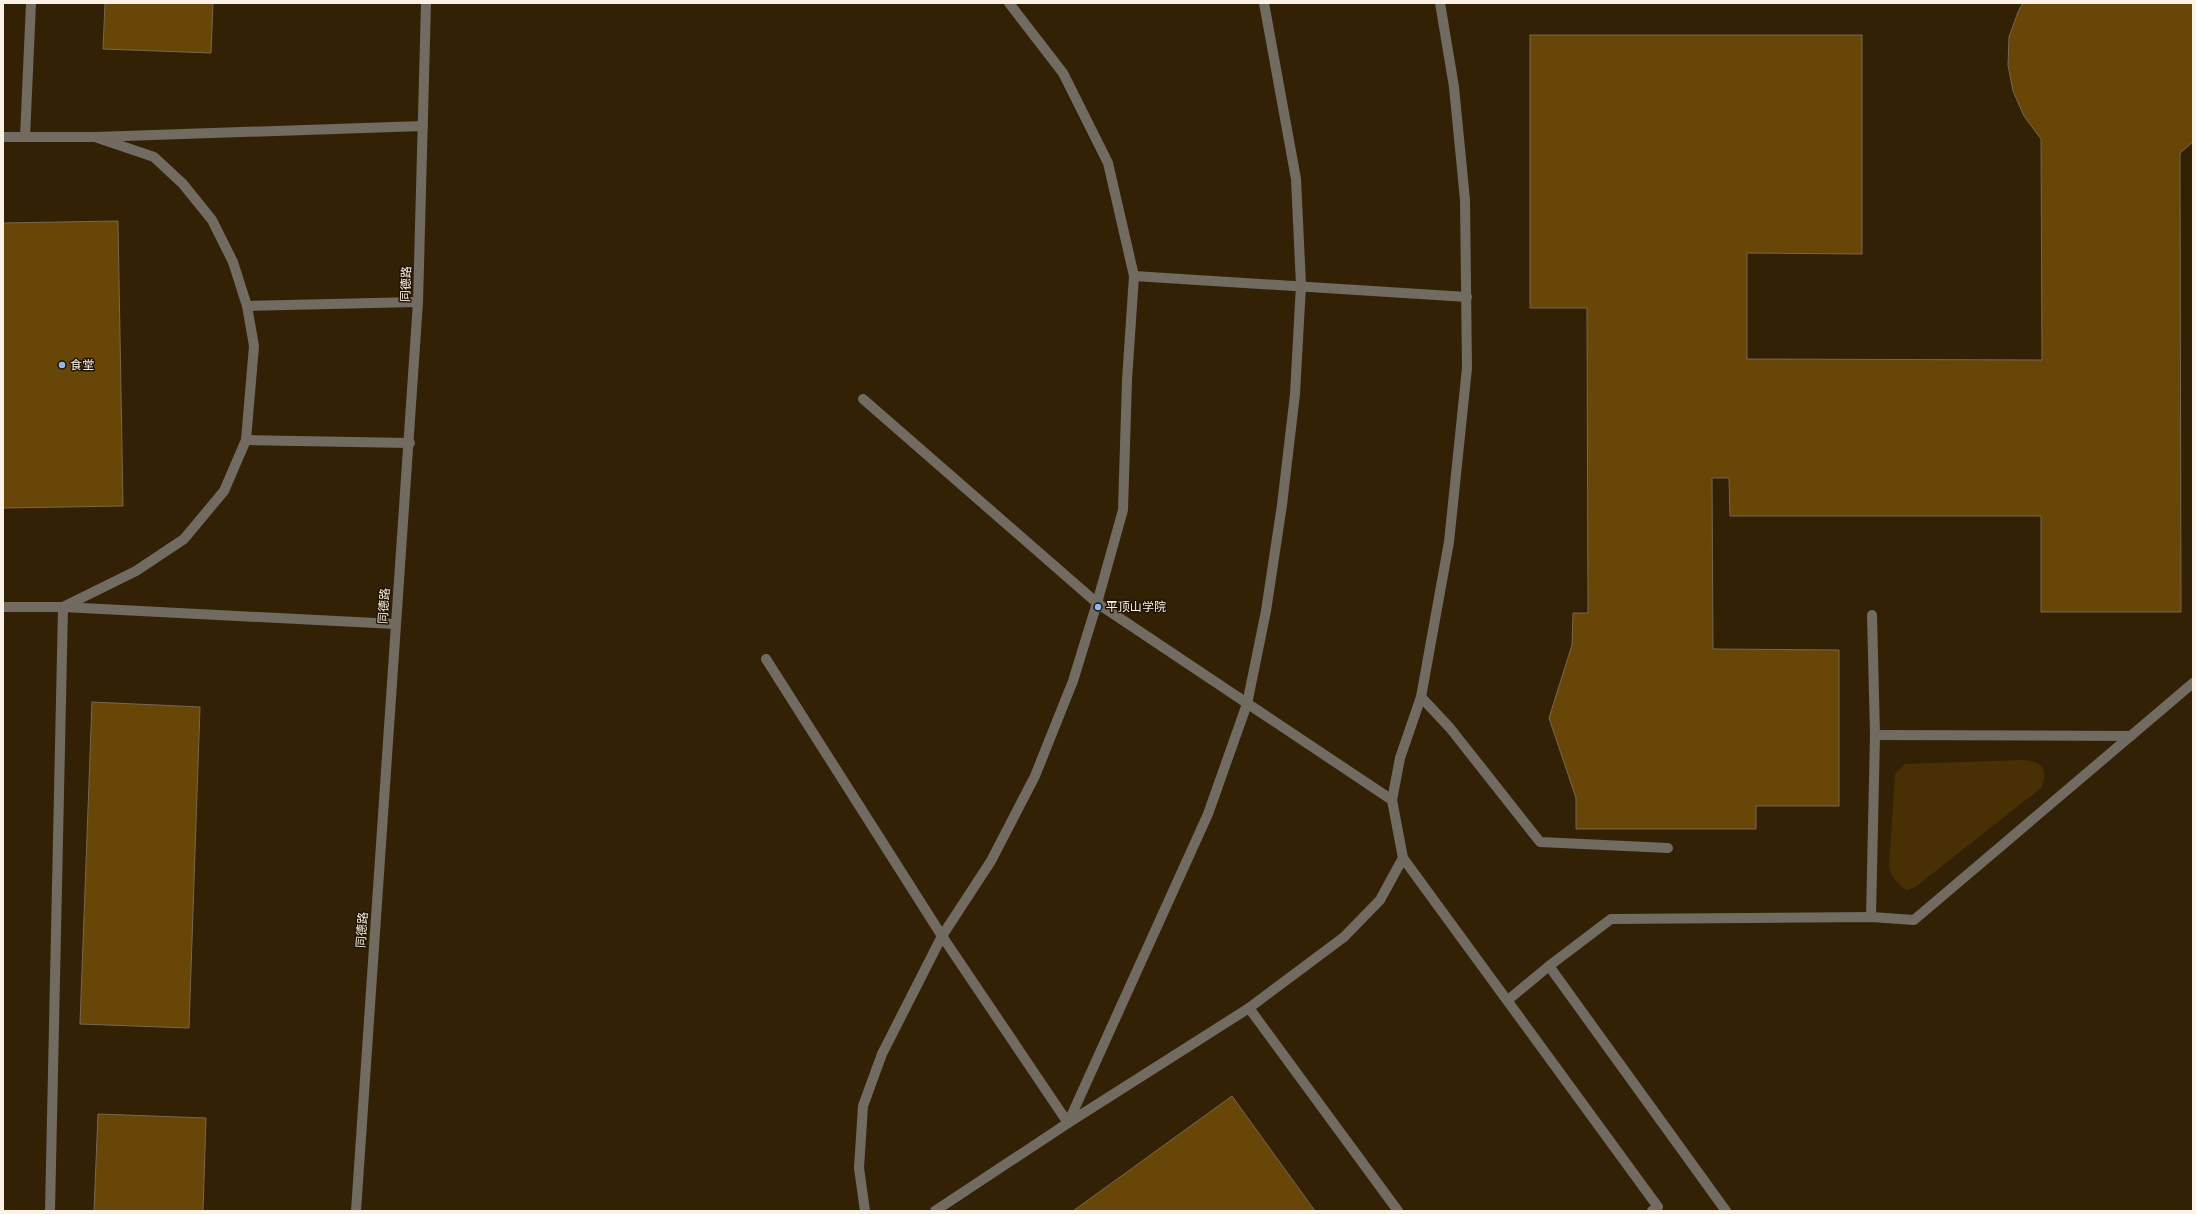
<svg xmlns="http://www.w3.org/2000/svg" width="2196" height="1214" viewBox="0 0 2196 1214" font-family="'Public Sans','Noto Sans SC',sans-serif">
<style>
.built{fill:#332106}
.green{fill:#493004}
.building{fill:#684607;stroke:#776751}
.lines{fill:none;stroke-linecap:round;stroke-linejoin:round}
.service{stroke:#726b61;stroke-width:10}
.minor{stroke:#726b61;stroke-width:10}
.poi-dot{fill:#88bafc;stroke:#201301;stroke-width:1.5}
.labels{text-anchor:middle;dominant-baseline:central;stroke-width:3;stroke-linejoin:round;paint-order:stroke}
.street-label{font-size:12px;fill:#fbf2e5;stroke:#201301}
.poi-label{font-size:12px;fill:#fbf2e5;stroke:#201301;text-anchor:start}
</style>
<rect width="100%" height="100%" fill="#2a1c08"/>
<!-- built -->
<rect class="built" x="3" y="3" width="2190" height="1208"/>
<!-- green -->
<path class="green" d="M 2022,760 C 2042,761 2049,769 2041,788 L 1914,888 L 1906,890 C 1897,883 1892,878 1889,867 L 1895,774 L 1905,764 Z"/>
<!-- building -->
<g class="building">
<path d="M 105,3 L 213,3 L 211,53 L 103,49 Z"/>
<path d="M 2023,3 L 2193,3 L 2193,142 L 2180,153 L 2181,612 L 2041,612 L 2041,516 L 1730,516 L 1729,478 L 1712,478 L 1713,649 L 1839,650 L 1839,806 L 1756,806 L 1756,829 L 1576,829 L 1576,798 L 1549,718 L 1572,645 L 1573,613 L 1588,613 L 1587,308 L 1530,308 L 1530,35 L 1862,35 L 1862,254 L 1747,253 L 1747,359 L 2042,360 L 2041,139 L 2024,116 L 2013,91 L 2008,65 L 2009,37 L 2018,12 Z"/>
<path d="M 118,221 L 123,506 L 3,508 L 3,223 Z"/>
<path d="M 92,702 L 200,707 L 189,1028 L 80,1024 Z"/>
<path d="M 1232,1096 L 1315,1211 L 1073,1211 Z"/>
<path d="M 98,1114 L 206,1118 L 203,1211 L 94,1211 Z"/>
</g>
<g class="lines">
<!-- service -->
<g class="service">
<path d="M 25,137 L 31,3"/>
<path d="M 50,1211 L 63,607 L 136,571 L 184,539 L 224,491 L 246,440 L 254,346 L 247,306 L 233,262 L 212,220 L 183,184 L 154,157 L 95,137"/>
</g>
<!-- minor -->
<g class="minor">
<path d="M 1440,3 L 1454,87 L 1465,200 L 1467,368 L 1449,542 L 1421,697 L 1400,758 L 1392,800 L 1403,858 L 1658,1207 L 1652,1211"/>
<path d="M 3,137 L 95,137 L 423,126"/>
<path d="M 1134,276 L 1467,297"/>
<path d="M 247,306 L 418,302"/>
<path d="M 863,399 L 1097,603 L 1392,800"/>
<path d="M 246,440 L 410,443"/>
<path d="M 3,607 L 63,607 L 395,624"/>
<path d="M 766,659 L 942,936 L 1068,1123 L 1208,814 L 1247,704 L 1266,611 L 1282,505 L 1295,394 L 1301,285 L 1296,179 L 1264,3"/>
<path d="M 1421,697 L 1450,728 L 1540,842 L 1668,848"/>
<path d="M 1875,735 L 2131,736"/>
<path d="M 1871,917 L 1875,735 L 1872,615"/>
<path d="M 1549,966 L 1726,1211"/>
<path d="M 1508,1000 L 1549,966 L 1611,919 L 1871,917 L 1914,920 L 2193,683"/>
<path d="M 1249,1008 L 1398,1211"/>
<path d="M 356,1211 L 418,302 L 426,3"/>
<path d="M 865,1211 L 859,1168 L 863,1106 L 882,1054 L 942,936 L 991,861 L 1035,776 L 1073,681 L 1097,603 L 1123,510 L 1127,380 L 1134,276 L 1108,163 L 1063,73 L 1009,3"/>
<path d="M 935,1211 L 1068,1123 L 1249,1008 L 1344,937 L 1380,900 L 1403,858"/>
</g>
</g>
<!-- markers -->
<g class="poi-dot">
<circle cx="62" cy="365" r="4"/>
<circle cx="1098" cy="607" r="4"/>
</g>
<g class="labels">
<!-- street labels -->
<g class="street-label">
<text transform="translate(406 284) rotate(-88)">同德路</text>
<text transform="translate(384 606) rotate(-86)">同德路</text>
<text transform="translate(362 930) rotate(-86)">同德路</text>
</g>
<!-- poi labels -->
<g class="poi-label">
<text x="70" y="365">食堂</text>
<text x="1106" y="607">平顶山学院</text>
</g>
</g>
<!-- border -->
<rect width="2196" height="1214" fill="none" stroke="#fbf2e5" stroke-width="8"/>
</svg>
